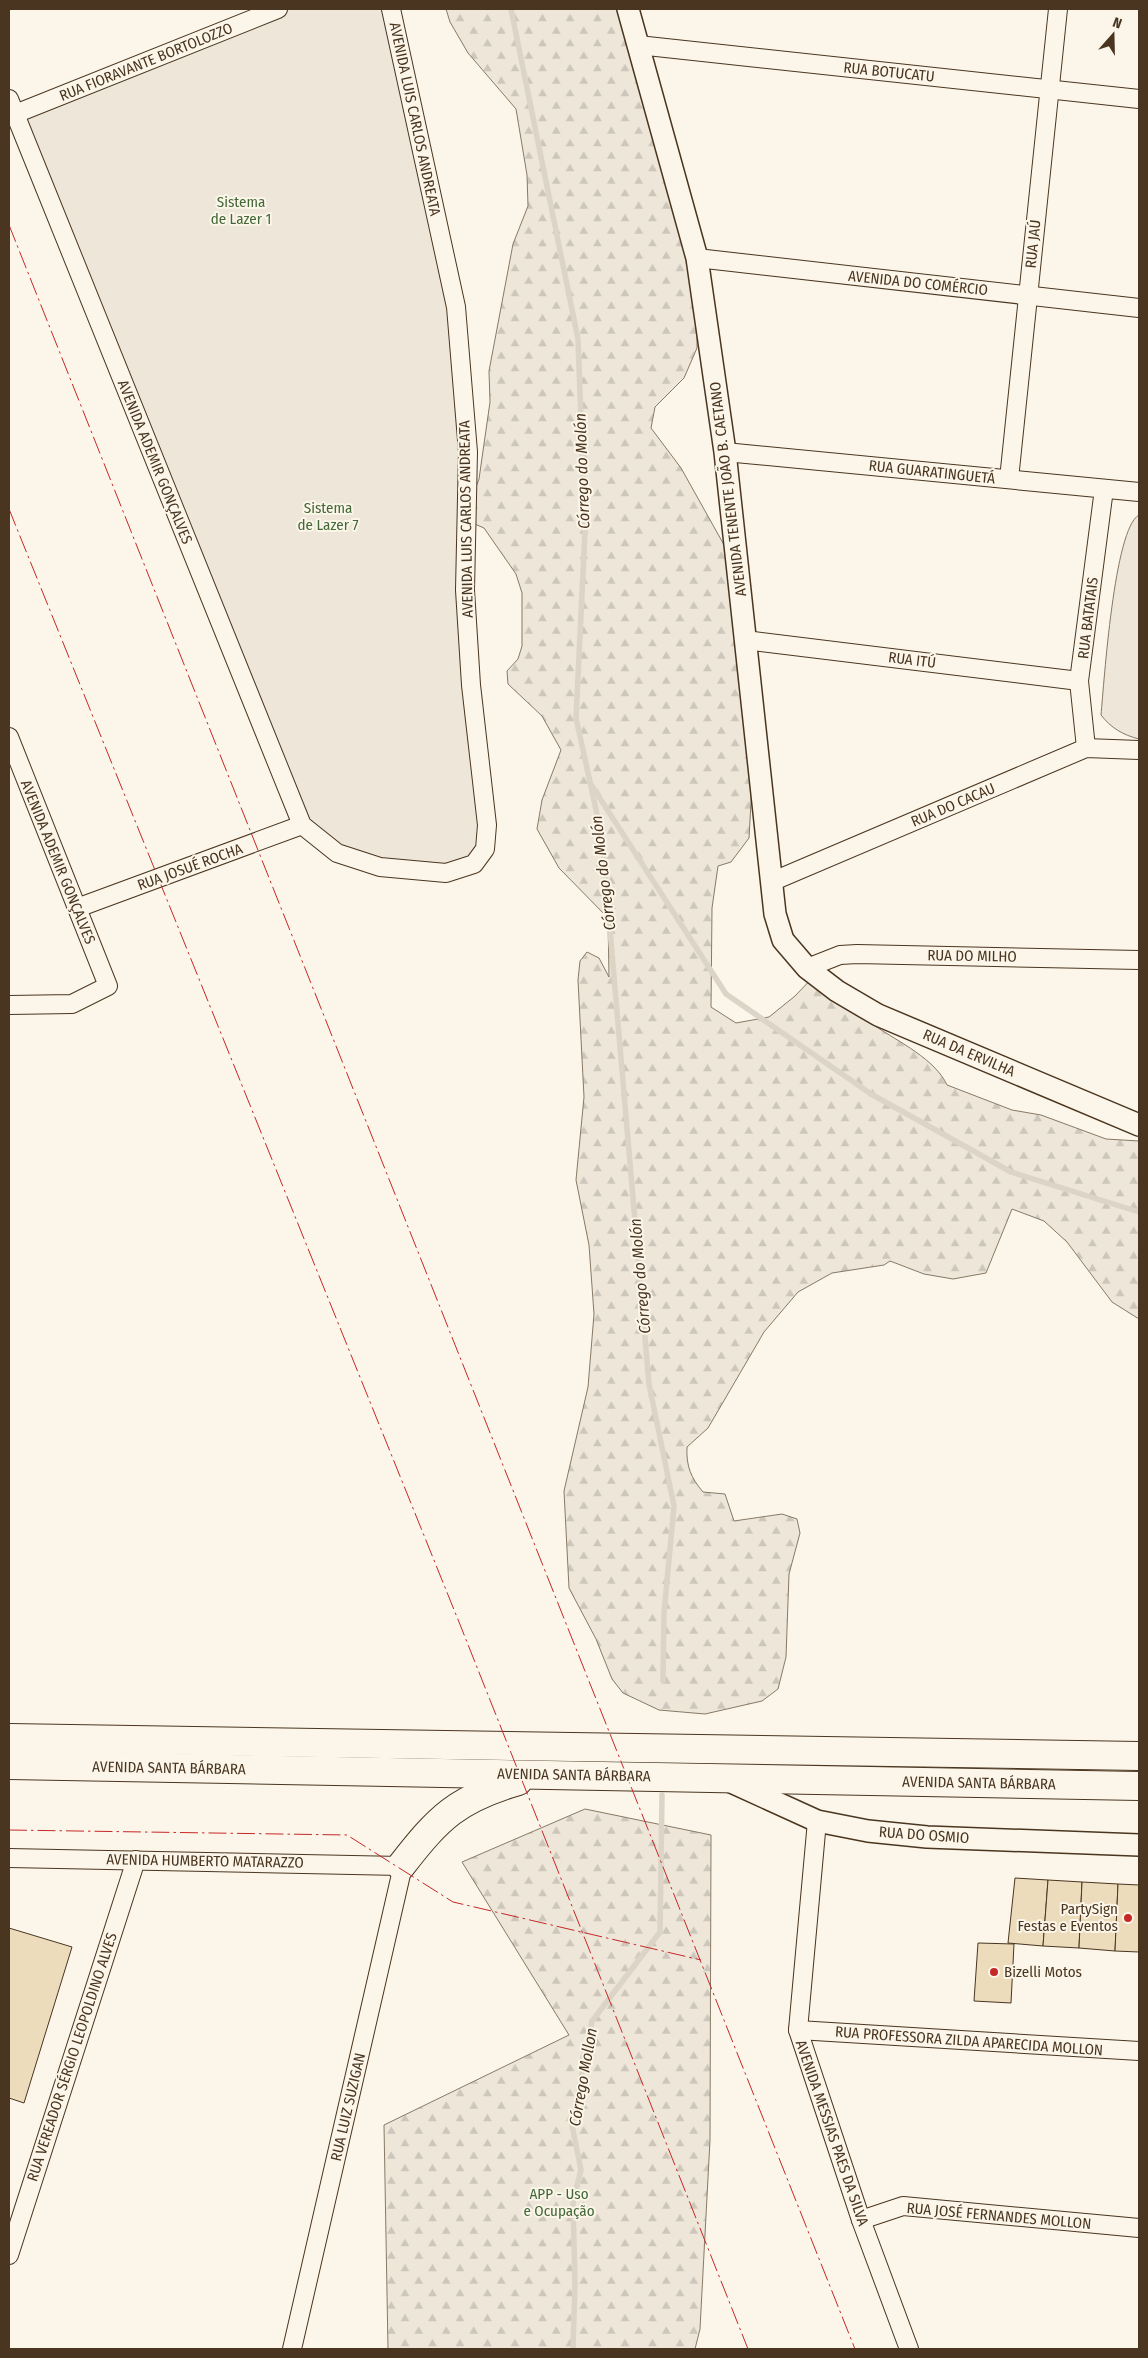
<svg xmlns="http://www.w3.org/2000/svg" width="1148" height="2358" viewBox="0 0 1148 2358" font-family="'Fira Sans Condensed',sans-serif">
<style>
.forest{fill:url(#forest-firs);stroke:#887966}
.green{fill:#ede6d9;stroke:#887966}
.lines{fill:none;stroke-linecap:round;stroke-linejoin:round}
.stream{stroke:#dcd4c6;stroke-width:5.5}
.building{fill:#ecdcbc;stroke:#4a3520}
.minor-casing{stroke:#4a3520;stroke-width:20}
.tertiary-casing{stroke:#4a3520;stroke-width:24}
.primary-casing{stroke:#4a3520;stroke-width:30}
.minor{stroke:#fbf6e9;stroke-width:18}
.tertiary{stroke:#fbf6e9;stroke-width:21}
.primary{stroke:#fbf6e9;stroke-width:28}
.power{stroke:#c62828;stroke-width:1;stroke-dasharray:18 4 2.5 4;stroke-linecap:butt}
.poi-dot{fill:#c62828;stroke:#fbf6e9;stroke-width:2}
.labels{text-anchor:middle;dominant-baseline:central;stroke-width:4;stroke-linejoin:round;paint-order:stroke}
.street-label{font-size:15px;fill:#4a3520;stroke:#fbf6e9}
.park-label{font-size:15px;fill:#436837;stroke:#fbf6e9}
.poi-label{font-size:15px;fill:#4a3520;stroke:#fbf6e9;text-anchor:end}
.water-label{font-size:16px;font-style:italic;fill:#4a3520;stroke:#fbf6e9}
</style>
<defs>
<pattern id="forest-firs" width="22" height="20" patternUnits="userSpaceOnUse" patternTransform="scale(1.25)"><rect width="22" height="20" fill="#ede6d9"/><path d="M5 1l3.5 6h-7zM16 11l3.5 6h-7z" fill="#cdc6ba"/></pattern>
</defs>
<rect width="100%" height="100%" fill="#fbf6e9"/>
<!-- forest -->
<g class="forest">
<path d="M 446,9 L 621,9 L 697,281 L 697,348 L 684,378 L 655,407 L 651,428 L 681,468 L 728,552 L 754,749 L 749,838 L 731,862 L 718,866 L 712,908 L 711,1007 L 736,1023 L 769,1017 L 795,996 L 817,973 L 849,985 L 872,1007 L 875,1026 C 899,1042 935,1059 947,1085 L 1012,1110 L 1041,1115 L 1106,1139 L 1139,1141 L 1139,1319 L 1112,1302 L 1067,1242 L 1044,1221 L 1012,1209 L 986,1273 L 953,1279 L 924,1274 L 890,1261 L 884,1265 L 832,1273 L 798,1292 L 764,1332 L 708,1428 L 687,1447 C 686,1466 691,1478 703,1492 L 725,1494 L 734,1521 L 782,1514 L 797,1519 L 800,1533 L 789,1574 L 786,1657 L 778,1689 L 762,1701 L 705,1714 L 659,1710 L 623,1693 L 612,1679 L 596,1639 L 569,1588 L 564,1491 L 588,1387 L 594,1314 L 589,1245 L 576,1180 L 584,1097 L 578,980 L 580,961 L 587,952 L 599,958 L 609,977 L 608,918 L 559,868 L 537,829 L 542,800 L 561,750 L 542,716 L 508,684 L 507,671 L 518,659 L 522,646 L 522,593 L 516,574 L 484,528 L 470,522 L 458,534 L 479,479 L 490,402 L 489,371 L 513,244 L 528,206 L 527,175 L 516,109 L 468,53 L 450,22 Z"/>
<path d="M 585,1809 L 711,1835 L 710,2140 L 700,2329 L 695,2349 L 388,2349 L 384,2125 L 569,2035 L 462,1862 Z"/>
</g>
<!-- green -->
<g class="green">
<path d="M 278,9 L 391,9 L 456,307 L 487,825 L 474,864 L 380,867 L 302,825 L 15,114 Z"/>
<path d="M 1139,515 L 1139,739 C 1123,735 1111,728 1101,715 C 1104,683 1114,528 1139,515 Z"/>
</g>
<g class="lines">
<!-- stream -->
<g class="stream">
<path d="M 511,9 L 578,339 L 585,532 L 576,718 L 602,837 L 649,1384 L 674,1506 L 664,1613 L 663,1681"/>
<path d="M 592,786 L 726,994 L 871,1094 L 1011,1172 L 1139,1212"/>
<path d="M 573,2349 L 575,2285 L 573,2202 L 581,2170 L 572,2125 L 592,2021 L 660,1932 L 662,1795"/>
</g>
</g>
<!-- building -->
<g class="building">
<path d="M 1015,1878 L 1048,1880 L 1043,1946 L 1008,1943 Z"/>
<path d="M 1048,1880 L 1082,1882 L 1079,1948 L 1043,1946 Z"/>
<path d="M 1082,1882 L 1118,1884 L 1115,1951 L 1079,1948 Z"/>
<path d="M 1118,1884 L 1139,1885 L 1139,1952 L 1115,1951 Z"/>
<path d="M 9,1928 L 72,1947 L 24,2103 L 9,2098 Z"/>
<path d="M 978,1943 L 1014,1944 L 1011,2003 L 974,2001 Z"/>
</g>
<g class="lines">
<!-- minor casing -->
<g class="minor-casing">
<g id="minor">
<path d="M 638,45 L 1139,99"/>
<path d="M 9,99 L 302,825 L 337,853 L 380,867 L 446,873 L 474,864 L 485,849 L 487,825 L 471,685 L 465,590 L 468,452 L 456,307 L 391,9"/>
<path d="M 15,114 L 278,9"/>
<path d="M 697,258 L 1139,308"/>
<path d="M 725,452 L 1139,492"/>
<path d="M 1009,479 L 1058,9"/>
<path d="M 745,640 L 1079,681"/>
<path d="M 9,737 L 108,986 L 72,1004 L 9,1005"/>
<path d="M 1086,748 L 1079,681 L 1104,489"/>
<path d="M 771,882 L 1086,748 L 1139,750"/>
<path d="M 77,908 L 302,825"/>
<path d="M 807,968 L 840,955 L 857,954 L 1139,960"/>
<path d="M 817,1821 L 798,2030 L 861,2220 L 909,2349"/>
<path d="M 9,1858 L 401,1866 L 402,1870 L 292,2349"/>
<path d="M 798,2030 L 1139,2051"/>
<path d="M 861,2220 L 903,2206 L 1139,2228"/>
<path d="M 9,2255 L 136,1860"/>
</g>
</g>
<!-- tertiary casing -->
<g class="tertiary-casing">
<g id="tertiary">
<path d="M 628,9 L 697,258 L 725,452 L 775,914 L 783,940 L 807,968 L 837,991 L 878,1015 L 1139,1125"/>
<path d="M 727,1780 L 817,1821 L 868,1831 L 927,1837 L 1139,1845"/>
</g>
</g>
<!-- primary casing -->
<g class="primary-casing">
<g id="primary">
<path d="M 9,1738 L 1139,1756"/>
<path d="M 9,1765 L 1139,1786"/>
<path d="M 401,1866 C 439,1817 457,1799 518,1781"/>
</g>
</g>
<!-- minor -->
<use href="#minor" class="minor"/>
<!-- tertiary -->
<use href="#tertiary" class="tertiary"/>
<!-- primary -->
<use href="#primary" class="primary"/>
<!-- power -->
<g class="power">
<path d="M 9,225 L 855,2349"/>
<path d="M 9,509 L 461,1627 L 748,2349"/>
<path d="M 9,1830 L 347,1835 L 453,1902 L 701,1960"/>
</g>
</g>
<!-- markers -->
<g class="poi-dot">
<circle cx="1128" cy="1918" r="5"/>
<circle cx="994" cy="1972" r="5"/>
</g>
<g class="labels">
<!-- street labels -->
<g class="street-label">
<text transform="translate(146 62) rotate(-22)">RUA FIORAVANTE BORTOLOZZO</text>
<text transform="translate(889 72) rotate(6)">RUA BOTUCATU</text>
<text transform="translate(415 119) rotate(78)">AVENIDA LUIS CARLOS ANDREATA</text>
<text transform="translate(1033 244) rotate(-84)">RUA JAÚ</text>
<text transform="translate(918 283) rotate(6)">AVENIDA DO COMÉRCIO</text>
<text transform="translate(155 462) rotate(68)">AVENIDA ADEMIR GONÇALVES</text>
<text transform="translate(932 472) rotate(6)">RUA GUARATINGUETÁ</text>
<text transform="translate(728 489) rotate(-97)">AVENIDA TENENTE JOÃO B. CAETANO</text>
<text transform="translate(466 519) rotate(-91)">AVENIDA LUIS CARLOS ANDREATA</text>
<text transform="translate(1088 618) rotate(-83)">RUA BATATAIS</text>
<text transform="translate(912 660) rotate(7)">RUA ITÚ</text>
<text transform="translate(953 805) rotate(-23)">RUA DO CACAU</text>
<text transform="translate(58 862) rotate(68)">AVENIDA ADEMIR GONÇALVES</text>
<text transform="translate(190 867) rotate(-20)">RUA JOSUÉ ROCHA</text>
<text transform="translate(972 956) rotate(1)">RUA DO MILHO</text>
<text transform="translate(969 1053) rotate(23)">RUA DA ERVILHA</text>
<text transform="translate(169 1768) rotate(1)">AVENIDA SANTA BÁRBARA</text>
<text transform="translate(574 1775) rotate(1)">AVENIDA SANTA BÁRBARA</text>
<text transform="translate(979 1783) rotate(1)">AVENIDA SANTA BÁRBARA</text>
<text transform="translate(924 1835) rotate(4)">RUA DO OSMIO</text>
<text transform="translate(205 1861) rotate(1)">AVENIDA HUMBERTO MATARAZZO</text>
<text transform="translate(969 2041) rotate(4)">RUA PROFESSORA ZILDA APARECIDA MOLLON</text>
<text transform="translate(72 2057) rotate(-72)">RUA VEREADOR SÉRGIO LEOPOLDINO ALVES</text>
<text transform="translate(348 2107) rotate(-77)">RUA LUIZ SUZIGAN</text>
<text transform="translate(832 2133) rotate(71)">AVENIDA MESSIAS PAES DA SILVA</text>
<text transform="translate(999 2216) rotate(5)">RUA JOSÉ FERNANDES MOLLON</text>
</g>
<!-- park labels -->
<g class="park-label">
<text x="241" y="202">Sistema<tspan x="241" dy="17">de Lazer 1</tspan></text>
<text x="328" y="508">Sistema<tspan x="328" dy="17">de Lazer 7</tspan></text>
<text x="559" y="2194">APP - Uso<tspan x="559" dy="17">e Ocupação</tspan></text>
</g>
<!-- poi labels -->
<g class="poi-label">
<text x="1118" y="1909">PartySign<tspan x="1118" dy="17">Festas e Eventos</tspan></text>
<text x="1004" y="1972" text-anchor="start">Bizelli Motos</text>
</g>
<!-- water labels -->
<g class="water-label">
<text transform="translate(582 471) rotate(-92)">Córrego do Molón</text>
<text transform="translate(603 873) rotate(-97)">Córrego do Molón</text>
<text transform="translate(640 1276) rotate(-95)">Córrego do Molón</text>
<text transform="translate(583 2077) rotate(-80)">Córrego Mollon</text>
</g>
</g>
<!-- border -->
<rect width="1148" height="2358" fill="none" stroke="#4a3520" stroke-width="20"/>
<!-- north arrow -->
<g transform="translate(1113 35) rotate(20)" stroke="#fbf6e9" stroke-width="4" paint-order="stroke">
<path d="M0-4L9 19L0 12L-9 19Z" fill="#4a3520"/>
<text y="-8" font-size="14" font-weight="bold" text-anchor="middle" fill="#4a3520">N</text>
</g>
</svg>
